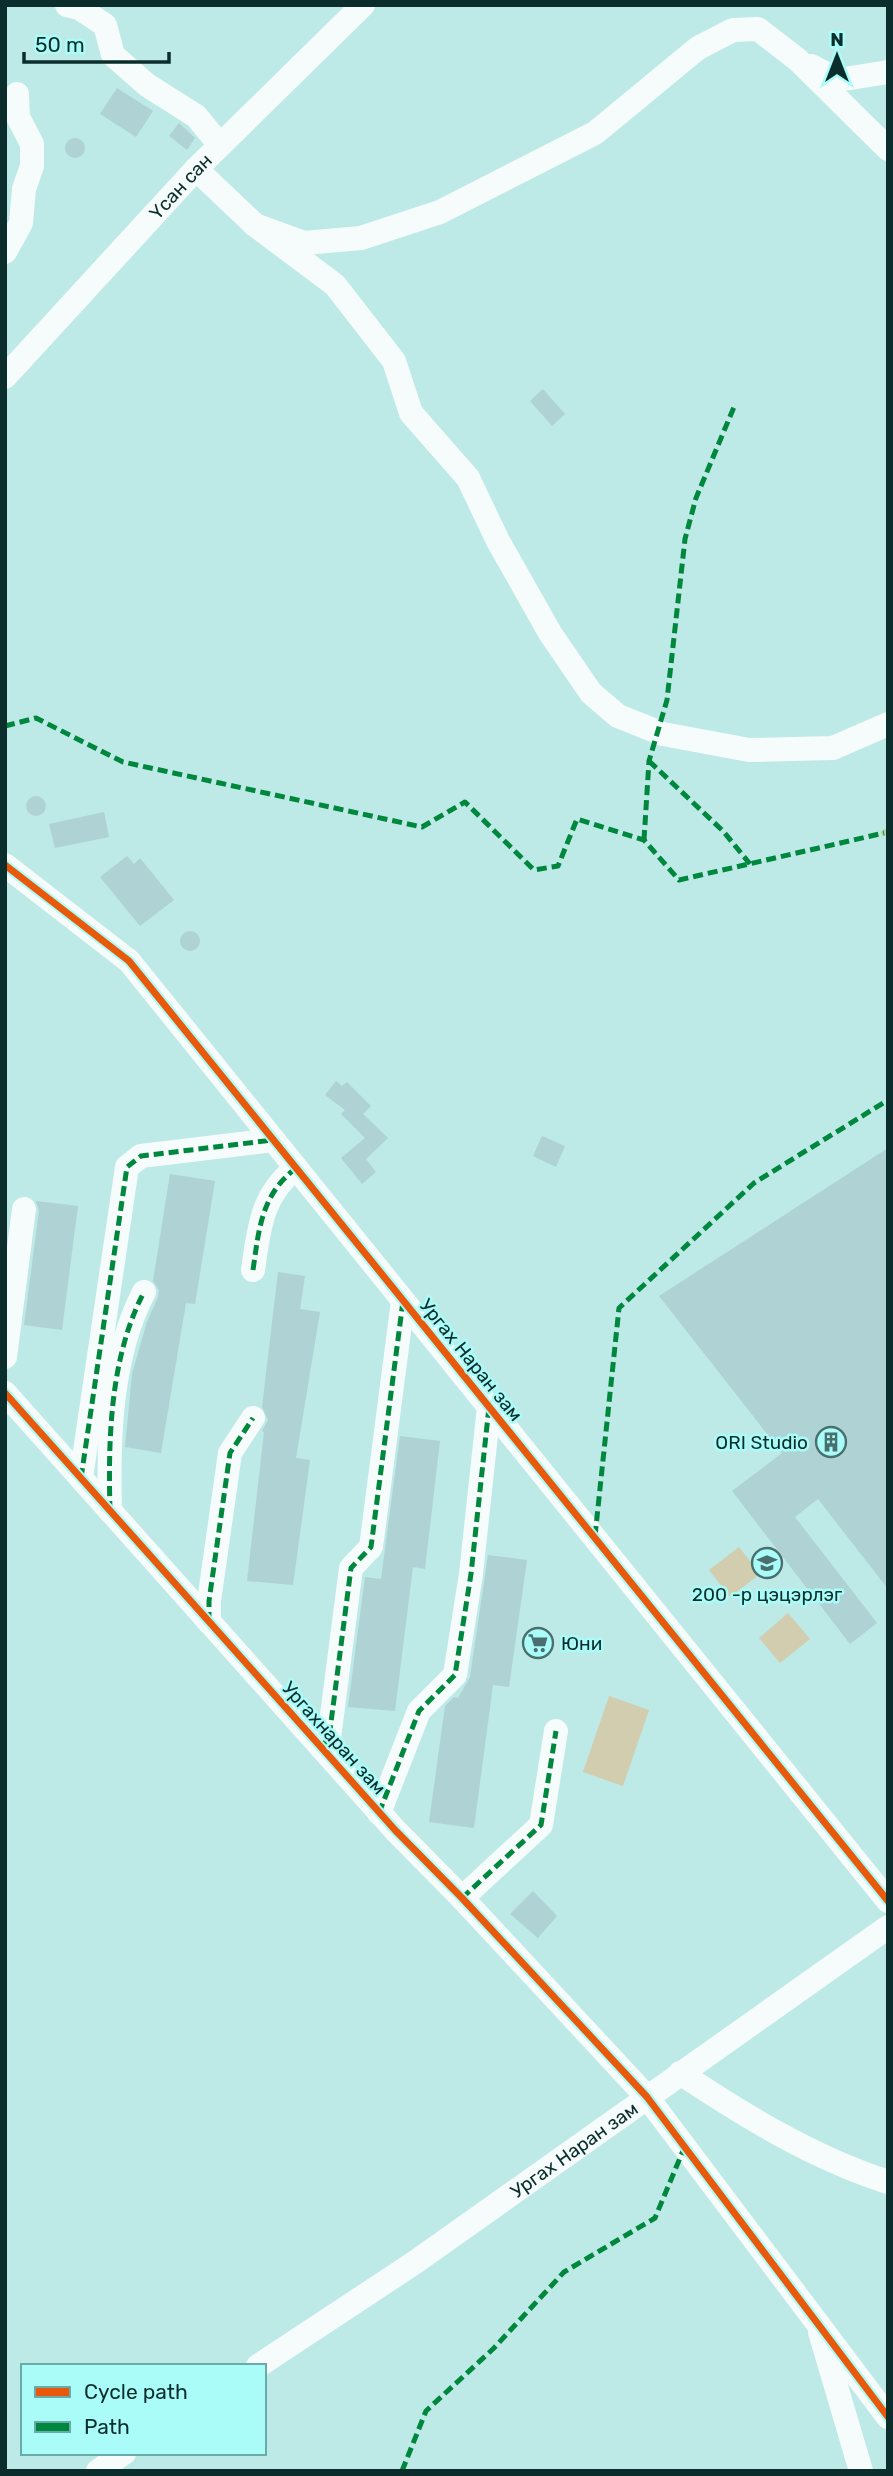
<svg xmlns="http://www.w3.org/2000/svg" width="893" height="2476" viewBox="0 0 893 2476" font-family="Rubik,sans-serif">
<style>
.green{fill:#d1cdae}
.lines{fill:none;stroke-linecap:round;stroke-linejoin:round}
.stream{stroke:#acd7a2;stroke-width:6}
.building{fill:#afd2d4}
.minor{stroke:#f5fcfb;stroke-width:24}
.quiet{stroke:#00873e;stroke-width:5;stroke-dasharray:10 5;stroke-linecap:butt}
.cycleway-casing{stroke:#aafcf8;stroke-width:11}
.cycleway{stroke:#e8590c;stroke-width:7}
.labels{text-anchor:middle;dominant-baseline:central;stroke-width:5;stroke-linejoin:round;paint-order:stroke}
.street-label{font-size:19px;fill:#0b2e2d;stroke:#aafcf8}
.poi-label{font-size:19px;fill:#0b2e2d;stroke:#aafcf8;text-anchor:end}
</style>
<rect width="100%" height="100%" fill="#bde9e7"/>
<!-- green -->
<g class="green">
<path d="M 739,1547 L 760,1574 L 730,1597 L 709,1570 Z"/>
<path d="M 788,1613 L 810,1639 L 780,1663 L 759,1638 Z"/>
<path d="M 609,1696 L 649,1710 L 623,1786 L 583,1772 Z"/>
</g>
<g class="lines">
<!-- stream -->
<path class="stream" d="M 884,833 L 888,831"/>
</g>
<!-- building -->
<g class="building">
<path d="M 117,88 L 153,111 L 136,137 L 100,114 Z"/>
<path d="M 179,123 L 195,138 L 187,150 L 169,136 Z"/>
<circle cx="75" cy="148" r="10"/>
<path d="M 543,389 L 565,414 L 552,426 L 530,401 Z"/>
<circle cx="36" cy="806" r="10"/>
<path d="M 104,812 L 109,837 L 55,848 L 49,824 Z"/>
<path d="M 127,856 L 134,864 L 140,858 L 174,900 L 140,926 L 100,877 Z"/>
<circle cx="190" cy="941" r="10"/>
<path d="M 336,1081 L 342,1086 L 347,1082 L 371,1106 L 363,1114 L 388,1138 L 366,1159 L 376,1172 L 362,1184 L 341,1158 L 365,1138 L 341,1114 L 345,1110 L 325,1095 Z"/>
<path d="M 542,1136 L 565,1146 L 556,1167 L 533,1156 Z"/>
<path d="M 888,1148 L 888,1589 L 818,1499 L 795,1517 L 877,1623 L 850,1644 L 732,1491 L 782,1453 L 659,1296 Z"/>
<path d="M 170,1174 L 215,1181 L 195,1304 L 186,1303 L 161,1453 L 125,1447 L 132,1374 L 147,1322 L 158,1297 L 159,1290 L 153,1281 Z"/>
<path d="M 36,1201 L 78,1206 L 62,1330 L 24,1325 L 39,1211 Z"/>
<path d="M 278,1272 L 305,1276 L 300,1309 L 320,1312 L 296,1458 L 310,1460 L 293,1585 L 247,1581 L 264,1432 L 262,1431 L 268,1420 L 262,1407 Z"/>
<path d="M 400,1436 L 440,1441 L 425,1569 L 413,1567 L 395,1711 L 348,1707 L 365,1577 L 381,1579 Z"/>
<path d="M 488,1555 L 527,1560 L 509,1687 L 493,1685 L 474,1828 L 429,1822 L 445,1706 L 454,1697 L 458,1698 L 470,1677 Z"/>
<path d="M 533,1891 L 557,1916 L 538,1938 L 510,1914 Z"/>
</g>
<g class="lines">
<!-- minor -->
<g class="minor">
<path d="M 67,5 L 79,8 L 105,25 L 113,55 L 147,85 L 196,116 L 220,145"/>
<path d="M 811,66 L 838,80 L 888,72"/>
<path d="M 196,169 L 255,225 L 304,243 L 361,238 L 440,212 L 595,133 L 698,48 L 733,30 L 758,29 L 798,60 L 888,149"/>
<path d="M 255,225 L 335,285 L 394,361 L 411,413 L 468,478 L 498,541 L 550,633 L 591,693 L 618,716 L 663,734 L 749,750 L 833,748 L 888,724"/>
<path d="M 5,252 L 21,223 L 24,189 L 32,166 L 32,144 L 18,117 L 17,94"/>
<path id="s1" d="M 5,377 L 196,169 L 363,5"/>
<path d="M 5,865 L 129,961 L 888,1901"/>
<path d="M 253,1270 C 259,1229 261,1195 296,1168"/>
<path d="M 5,1357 L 24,1209"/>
<path d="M 5,1393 L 395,1830 L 462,1898 L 647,2097 L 888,2417"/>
<path d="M 81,1478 L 127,1167 L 141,1156 L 273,1140"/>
<path d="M 110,1511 C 108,1439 110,1357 144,1292"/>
<path d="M 209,1622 L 209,1601 L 230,1453 L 253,1418"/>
<path d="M 321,1747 L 329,1738 L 351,1568 L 371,1547 L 403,1301"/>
<path d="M 379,1813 L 419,1711 L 455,1675 L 471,1574 L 489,1407"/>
<path d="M 462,1898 L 541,1825 L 556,1731"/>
<path d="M 680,2073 C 745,2116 813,2158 888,2182"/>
<path d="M 820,2332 L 861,2471"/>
<path id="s2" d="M 258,2366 L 414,2263 L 888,1927"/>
<path d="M 98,2471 L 124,2453"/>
</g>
<!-- quiet -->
<g class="quiet">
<path d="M 5,726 L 36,718 L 123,762 L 422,827 L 465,802 L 534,870 L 558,866 L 577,819 L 644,840 L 679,880 L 884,833"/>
<path d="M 649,761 L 723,831 L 750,864"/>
<path d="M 644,840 L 649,761 L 667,700 L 685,539 L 696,498 L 734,407"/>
<path d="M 253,1270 C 259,1229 261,1195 296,1168"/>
<path d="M 81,1478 L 127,1167 L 141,1156 L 273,1140"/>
<path d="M 110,1511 C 108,1439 110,1357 144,1292"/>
<path d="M 595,1536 L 619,1308 L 754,1183 L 888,1100"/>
<path d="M 209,1622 L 209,1601 L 230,1453 L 253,1418"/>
<path d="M 321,1747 L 329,1738 L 351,1568 L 371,1547 L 403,1301"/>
<path d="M 379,1813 L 419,1711 L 455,1675 L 471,1574 L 489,1407"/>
<path d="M 462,1898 L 541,1825 L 556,1731"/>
<path d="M 402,2471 L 426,2411 L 494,2348 L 564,2272 L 655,2218 L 685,2146"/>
</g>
<!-- cycleway casing -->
<g class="cycleway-casing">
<g id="cycleway">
<path d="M 5,865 L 129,961 L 888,1901"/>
<path d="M 5,1393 L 395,1830 L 462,1898 L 647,2097 L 888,2417"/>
</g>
</g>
<!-- cycleway -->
<use href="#cycleway" class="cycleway"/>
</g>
<!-- icons -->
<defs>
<g id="building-ring" transform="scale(1.575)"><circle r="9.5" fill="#aafcf8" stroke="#496f6e" stroke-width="1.5"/><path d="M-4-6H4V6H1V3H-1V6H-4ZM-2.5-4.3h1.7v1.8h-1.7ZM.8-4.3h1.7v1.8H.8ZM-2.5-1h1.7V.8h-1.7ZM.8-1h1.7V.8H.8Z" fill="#496f6e"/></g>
<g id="school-ring" transform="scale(1.575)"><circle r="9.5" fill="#aafcf8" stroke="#496f6e" stroke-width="1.5"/><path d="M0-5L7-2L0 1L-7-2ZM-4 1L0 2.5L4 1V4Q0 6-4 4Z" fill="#496f6e"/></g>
<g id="supermarket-ring" transform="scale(1.575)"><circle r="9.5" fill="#aafcf8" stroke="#496f6e" stroke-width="1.5"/><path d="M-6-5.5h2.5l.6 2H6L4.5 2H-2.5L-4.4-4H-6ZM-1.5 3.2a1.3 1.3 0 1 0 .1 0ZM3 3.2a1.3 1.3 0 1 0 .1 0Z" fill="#496f6e"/></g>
</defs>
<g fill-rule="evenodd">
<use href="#building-ring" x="831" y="1442"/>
<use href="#school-ring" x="767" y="1563"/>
<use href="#supermarket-ring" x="538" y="1643"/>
</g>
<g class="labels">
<!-- street labels -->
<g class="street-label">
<text stroke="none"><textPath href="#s1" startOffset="259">Үсан сан</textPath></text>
<text transform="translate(471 1360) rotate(51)">Ургах Наран зам</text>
<text transform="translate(334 1738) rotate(48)">Ургахнаран зам</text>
<text stroke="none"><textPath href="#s2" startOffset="383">Ургах Наран зам</textPath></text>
</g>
<!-- poi labels -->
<g class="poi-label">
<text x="808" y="1442">ORI Studio</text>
<text x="767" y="1594" text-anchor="middle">200 -р цэцэрлэг</text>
<text x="561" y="1643" text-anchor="start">Юни</text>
</g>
</g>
<!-- border -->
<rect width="893" height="2476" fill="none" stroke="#0b2e2d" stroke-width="14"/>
<!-- legend -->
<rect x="21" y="2364" width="245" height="91" fill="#aafcf8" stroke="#6aaaa7" stroke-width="2"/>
<rect x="35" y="2387" width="35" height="10" fill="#e8590c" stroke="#6aaaa7" stroke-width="2"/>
<text x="84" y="2399" font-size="21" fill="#0b2e2d">Cycle path</text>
<rect x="35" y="2422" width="35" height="10" fill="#00873e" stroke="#6aaaa7" stroke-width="2"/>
<text x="84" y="2434" font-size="21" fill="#0b2e2d">Path</text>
<!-- north arrow -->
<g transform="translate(837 56)" stroke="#aafcf8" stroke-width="5" paint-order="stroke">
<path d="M0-5L12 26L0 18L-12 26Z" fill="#0b2e2d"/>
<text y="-10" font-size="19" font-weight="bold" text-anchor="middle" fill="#0b2e2d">N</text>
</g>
<!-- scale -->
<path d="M24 52v10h145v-10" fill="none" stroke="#0b2e2d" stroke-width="3.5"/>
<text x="35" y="52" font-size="21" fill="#0b2e2d" stroke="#aafcf8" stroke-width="5" paint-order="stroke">50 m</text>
</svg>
